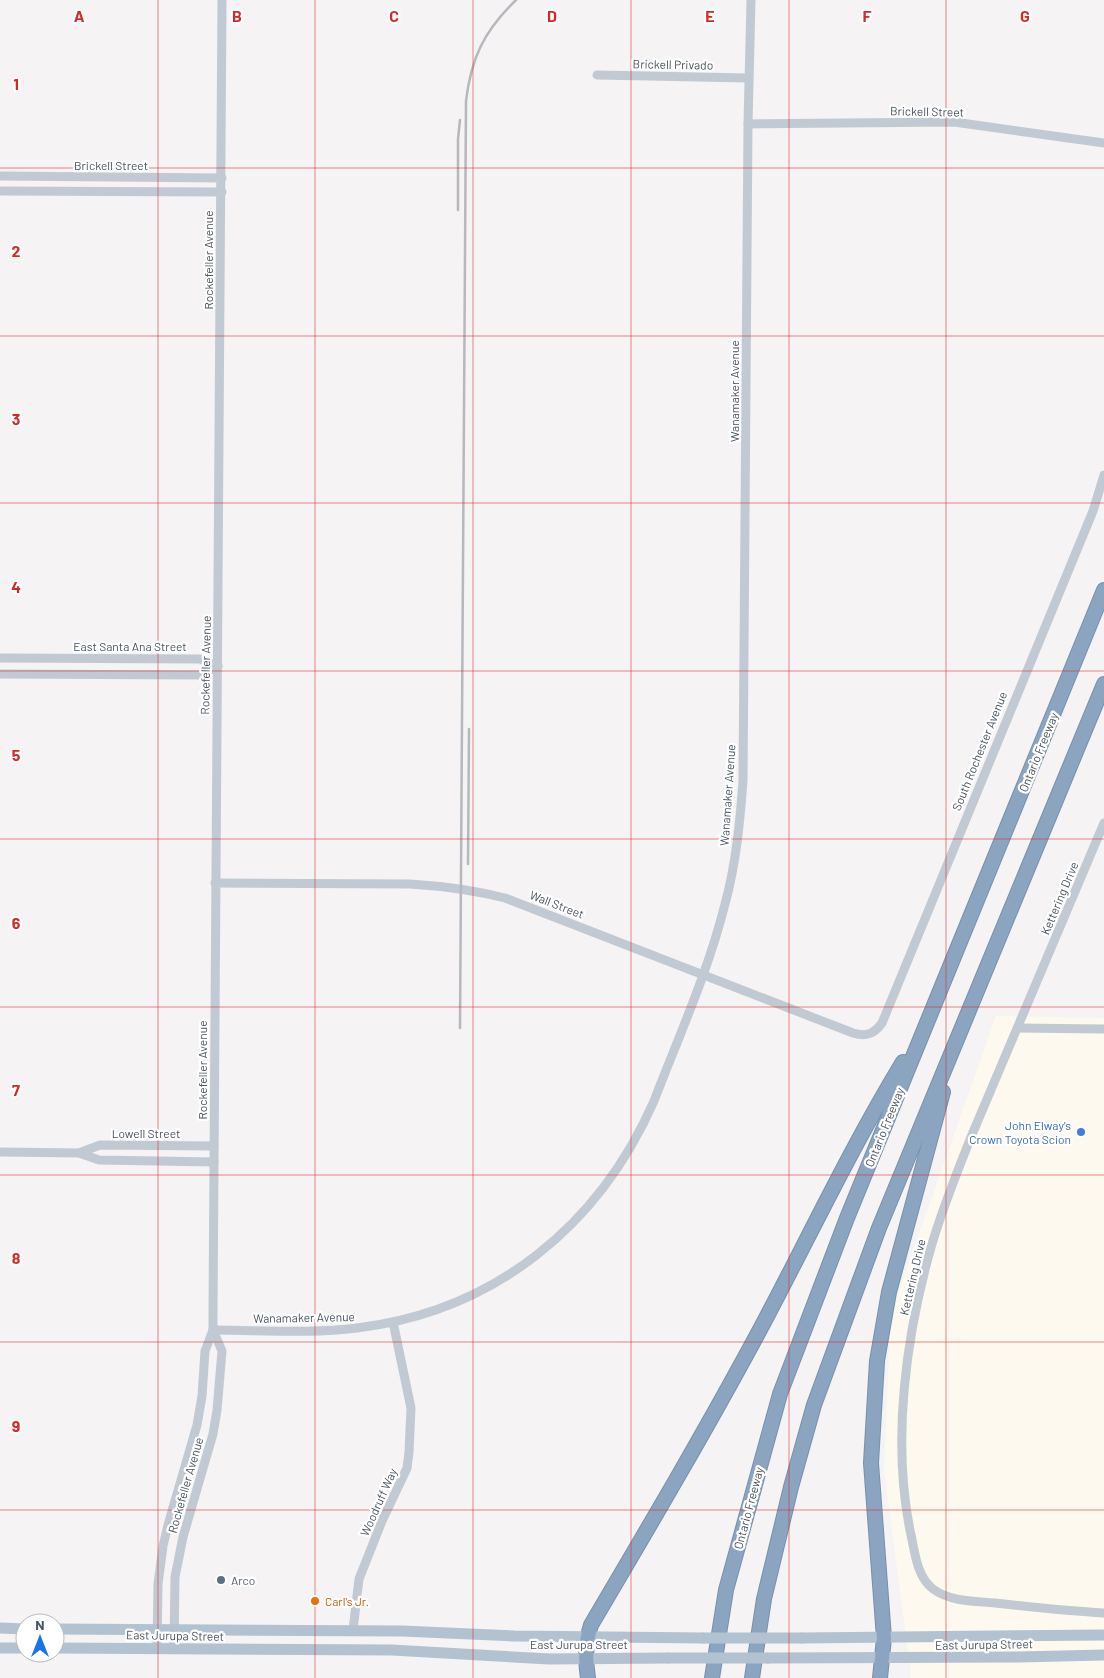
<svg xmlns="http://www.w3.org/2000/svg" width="1104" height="1678" viewBox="0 0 1104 1678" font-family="Barlow,sans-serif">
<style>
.commercial{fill:#fdf9ef}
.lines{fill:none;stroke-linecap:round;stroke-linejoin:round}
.highway-casing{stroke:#7690ad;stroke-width:16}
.minor{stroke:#c1cad2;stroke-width:9}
.major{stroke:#b3c2d1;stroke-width:11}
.highway{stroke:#8ba5c1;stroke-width:14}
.rail{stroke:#b5b8bd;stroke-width:2.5}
.major-bridge{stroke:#b3c2d1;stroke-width:11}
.grid{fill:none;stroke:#d62828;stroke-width:1;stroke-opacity:0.55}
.shop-dot{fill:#3f7fe0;stroke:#fff;stroke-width:2}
.service-dot{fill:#5c6f8a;stroke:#fff;stroke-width:2}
.food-dot{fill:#e8710a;stroke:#fff;stroke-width:2}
.labels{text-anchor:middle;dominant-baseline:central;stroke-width:4.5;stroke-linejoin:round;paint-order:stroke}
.street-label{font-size:12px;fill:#4a5661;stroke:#fff}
.shop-label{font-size:12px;fill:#366cbe;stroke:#fff;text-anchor:end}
.service-label{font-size:12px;fill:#4e5e75;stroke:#fff;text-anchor:start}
.food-label{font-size:12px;fill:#c56008;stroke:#fff;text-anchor:start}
.grid-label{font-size:16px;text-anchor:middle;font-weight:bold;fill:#d62828;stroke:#fff;stroke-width:4.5;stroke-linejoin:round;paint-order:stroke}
</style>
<rect width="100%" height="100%" fill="#f5f3f3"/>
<!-- commercial -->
<path class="commercial" d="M 996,1016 L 1104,1018 L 1104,1678 L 910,1678 L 911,1675 L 884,1470 L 890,1333 L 898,1293 Z"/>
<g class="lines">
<!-- highway casing -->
<g class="highway-casing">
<g id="highway">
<path d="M 588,1678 C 585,1659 585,1643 591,1625 C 650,1525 709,1425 764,1322 C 810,1235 852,1146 903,1062"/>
<path d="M 712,1678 L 726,1590 L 780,1394 L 847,1218 L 1104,590"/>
<path d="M 752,1678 L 764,1599 L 791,1487 L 814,1405 L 879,1228 L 1104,684"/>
<path d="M 880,1678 L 884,1638 L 871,1463 L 877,1361 L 889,1292 L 943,1092"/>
</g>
</g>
<!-- minor -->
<g class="minor">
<path d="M 597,75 L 748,78"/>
<path d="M 748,124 L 954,122 L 1104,143"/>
<path d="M 0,176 L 222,178"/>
<path d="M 0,191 L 222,192"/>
<path d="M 0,658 L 200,659 L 218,666"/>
<path d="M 0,674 L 201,675 L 218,666"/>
<path d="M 1104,823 L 971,1137 C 957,1172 943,1207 932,1244 C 906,1334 891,1442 911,1535 C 915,1553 917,1577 933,1589 C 951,1602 974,1601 995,1603 C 1031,1607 1067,1611 1104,1613"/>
<path d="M 215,883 L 410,884 C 442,886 473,890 505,898 L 853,1033 C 866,1037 874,1034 882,1023 L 1093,511 L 1104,475"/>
<path d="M 1018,1028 L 1104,1029"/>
<path d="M 0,1152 L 79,1153 L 99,1160 L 214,1162"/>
<path d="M 79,1153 L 100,1145 L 214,1146"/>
<path d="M 213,1330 C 261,1330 310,1334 357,1328 C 495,1311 599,1226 654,1101 C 679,1036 708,972 725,904 C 736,864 740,822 743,781 L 748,124 L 751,0"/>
<path d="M 353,1630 L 359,1579 L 382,1521 L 407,1468 L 409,1452 L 411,1408 L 393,1322"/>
<path d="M 157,1648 L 158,1584 L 163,1546 L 168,1525 L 197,1425 L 202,1396 L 205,1351 L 213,1330"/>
<path d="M 174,1648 L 175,1577 L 183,1537 L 213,1434 L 217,1410 L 222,1351 L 213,1330 L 213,1311 L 222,0"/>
</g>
<!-- major -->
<g class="major">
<path d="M 0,1628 L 25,1629"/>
<path d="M 55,1629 L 402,1631 L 514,1636 L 703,1638"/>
<path d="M 802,1638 L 1104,1635"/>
<path d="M 0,1648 L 25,1648"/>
<path d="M 55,1648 L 392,1650 L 549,1659 L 668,1658"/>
<path d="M 768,1658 L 1019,1657 L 1104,1655"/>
</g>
<!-- highway -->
<use href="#highway" class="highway"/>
<!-- rail -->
<g class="rail">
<path d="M 458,210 L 458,139 L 460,120"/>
<path d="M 468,864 L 469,729"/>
<path d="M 460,1028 L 466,101 C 471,58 484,31 516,0"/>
</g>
<!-- major-bridge -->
<g class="major-bridge">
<path d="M 703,1638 L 802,1638"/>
<path d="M 668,1658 L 768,1658"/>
</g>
</g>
<!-- grid -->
<path class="grid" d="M 158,0 L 158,1678M 315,0 L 315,1678M 473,0 L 473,1678M 631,0 L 631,1678M 789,0 L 789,1678M 946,0 L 946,1678M 0,168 L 1104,168M 0,336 L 1104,336M 0,503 L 1104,503M 0,671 L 1104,671M 0,839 L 1104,839M 0,1007 L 1104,1007M 0,1175 L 1104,1175M 0,1342 L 1104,1342M 0,1510 L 1104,1510"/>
<!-- markers -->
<circle class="shop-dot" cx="1081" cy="1132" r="5"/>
<circle class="service-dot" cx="221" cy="1580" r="5"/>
<circle class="food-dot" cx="315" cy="1601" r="5"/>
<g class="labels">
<!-- street labels -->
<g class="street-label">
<text transform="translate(673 64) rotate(1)">Brickell Privado</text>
<text transform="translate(927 111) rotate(1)">Brickell Street</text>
<text x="111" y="165">Brickell Street</text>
<text transform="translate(208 260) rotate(-90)">Rockefeller Avenue</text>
<text transform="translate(734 391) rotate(-90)">Wanamaker Avenue</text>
<text x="130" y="646">East Santa Ana Street</text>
<text transform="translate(205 665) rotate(-89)">Rockefeller Avenue</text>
<text transform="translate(979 751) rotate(-68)">South Rochester Avenue</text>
<text transform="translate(1038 752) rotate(-68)">Ontario Freeway</text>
<text transform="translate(727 795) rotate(-86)">Wanamaker Avenue</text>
<text transform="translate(1059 898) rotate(-67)">Kettering Drive</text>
<text transform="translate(557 904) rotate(21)">Wall Street</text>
<text transform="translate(202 1070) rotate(-90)">Rockefeller Avenue</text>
<text transform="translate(884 1127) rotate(-68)">Ontario Freeway</text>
<text x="146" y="1133">Lowell Street</text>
<text transform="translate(912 1277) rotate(-77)">Kettering Drive</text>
<text transform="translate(304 1317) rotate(-1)">Wanamaker Avenue</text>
<text transform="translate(185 1485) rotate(-74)">Rockefeller Avenue</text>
<text transform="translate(378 1502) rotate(-66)">Woodruff Way</text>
<text transform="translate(748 1508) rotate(-75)">Ontario Freeway</text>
<text transform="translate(175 1635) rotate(1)">East Jurupa Street</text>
<text x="579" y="1644">East Jurupa Street</text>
<text transform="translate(984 1644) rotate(-1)">East Jurupa Street</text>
</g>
<!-- shop labels -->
<g class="shop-label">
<text x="1071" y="1125">John Elway's<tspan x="1071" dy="14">Crown Toyota Scion</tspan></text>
</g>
<!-- service labels -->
<g class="service-label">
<text x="231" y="1580">Arco</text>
</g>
<!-- food labels -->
<g class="food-label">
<text x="325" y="1601">Carl's Jr.</text>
</g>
</g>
<g class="grid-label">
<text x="79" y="22">A</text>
<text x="237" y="22">B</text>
<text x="394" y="22">C</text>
<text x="552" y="22">D</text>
<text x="710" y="22">E</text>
<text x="867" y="22">F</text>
<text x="1025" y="22">G</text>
<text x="16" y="90">1</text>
<text x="16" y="257">2</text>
<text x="16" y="425">3</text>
<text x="16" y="593">4</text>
<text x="16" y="761">5</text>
<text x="16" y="929">6</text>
<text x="16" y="1096">7</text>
<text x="16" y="1264">8</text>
<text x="16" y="1432">9</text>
</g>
<!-- north arrow -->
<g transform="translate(40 1638)"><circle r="24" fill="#ffffff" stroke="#b7bbc0"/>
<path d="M0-4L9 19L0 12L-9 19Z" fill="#1a73e8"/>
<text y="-8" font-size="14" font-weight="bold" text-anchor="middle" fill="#4a5661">N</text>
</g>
</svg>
